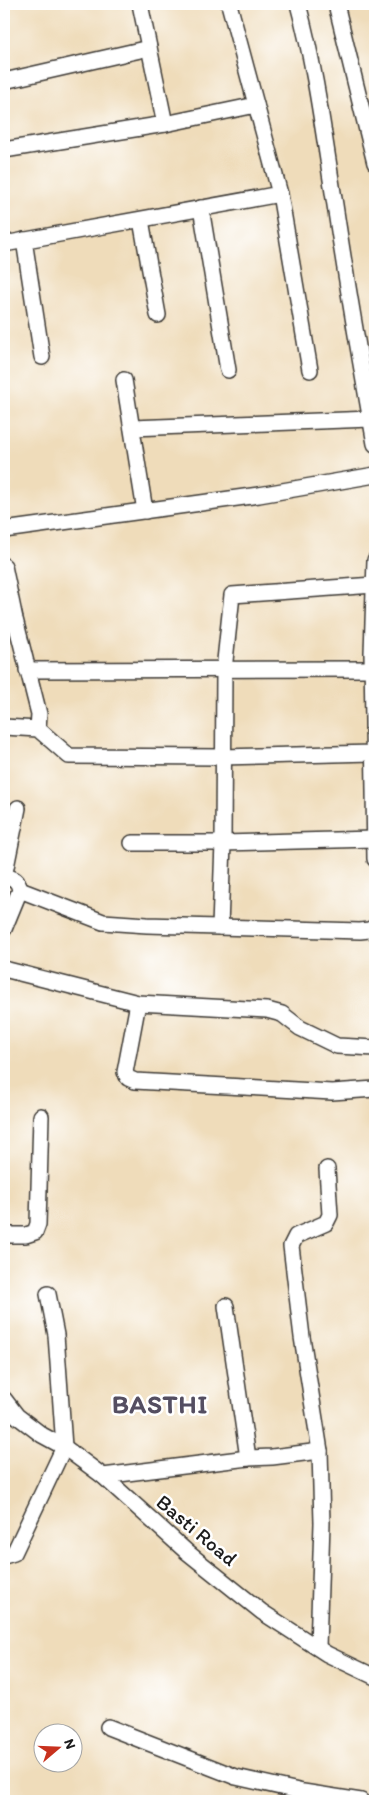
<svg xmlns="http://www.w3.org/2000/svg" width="379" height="1805" viewBox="0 0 379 1805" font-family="Itim,sans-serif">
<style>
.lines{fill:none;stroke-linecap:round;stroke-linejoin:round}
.minor-casing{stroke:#3c3934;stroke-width:18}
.minor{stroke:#fff;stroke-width:15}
.labels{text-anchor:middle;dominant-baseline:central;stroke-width:5;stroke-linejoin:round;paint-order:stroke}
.street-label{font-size:21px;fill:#1c1c1c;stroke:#fff}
.district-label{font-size:26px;font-weight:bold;letter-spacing:1px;fill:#544e61;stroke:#fff}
</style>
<rect width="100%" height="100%" fill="#fff"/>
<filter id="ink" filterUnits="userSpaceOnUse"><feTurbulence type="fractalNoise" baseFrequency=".02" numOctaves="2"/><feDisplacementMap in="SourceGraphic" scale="10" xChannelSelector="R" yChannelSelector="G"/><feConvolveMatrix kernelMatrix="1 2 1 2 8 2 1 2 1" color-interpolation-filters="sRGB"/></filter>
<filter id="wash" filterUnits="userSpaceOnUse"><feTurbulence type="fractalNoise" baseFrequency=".0096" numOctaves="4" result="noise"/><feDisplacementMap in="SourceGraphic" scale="20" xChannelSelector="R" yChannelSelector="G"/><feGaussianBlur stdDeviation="1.12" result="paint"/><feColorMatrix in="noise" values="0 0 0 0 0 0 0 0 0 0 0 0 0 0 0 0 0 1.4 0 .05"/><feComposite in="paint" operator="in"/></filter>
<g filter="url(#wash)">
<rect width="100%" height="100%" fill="#efdcba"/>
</g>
<g filter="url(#ink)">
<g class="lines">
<!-- minor casing -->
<g class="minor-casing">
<g id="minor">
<path d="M 298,4 C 316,70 324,137 335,205 C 347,285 361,365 375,444"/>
<path d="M 336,4 L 375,163"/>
<path d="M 4,81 L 149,48"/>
<path d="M 165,124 L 256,105"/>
<path d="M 4,150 L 165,124 L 140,4"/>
<path d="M 280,194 L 310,370"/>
<path d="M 201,208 L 228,370"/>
<path d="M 141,220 L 158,315"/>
<path d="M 24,240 L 42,357"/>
<path d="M 4,244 L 280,194 L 229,4"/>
<path d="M 124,380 L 145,511"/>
<path d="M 132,428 L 371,419"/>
<path d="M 4,530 L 259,495 L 375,475"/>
<path d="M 375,560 L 372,653 L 375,859"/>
<path d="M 4,566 L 15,619 L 39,714 L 38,729"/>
<path d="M 27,670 L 372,669"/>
<path d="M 4,727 L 38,729 L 69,756 L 222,757 L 372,753 L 375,751"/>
<path d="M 132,843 L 223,843 L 374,839"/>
<path d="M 4,876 C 14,878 18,880 20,890 L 4,929"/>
<path d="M 4,877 L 18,808"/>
<path d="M 20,890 L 103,922 L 147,925 L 360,931 L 369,930 L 375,927"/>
<path d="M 220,927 L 223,843 L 224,670 L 232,595 L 374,585"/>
<path d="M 4,969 L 138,1003 L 267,1010 L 282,1014 L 300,1028 L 337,1046 L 375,1048"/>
<path d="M 138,1003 L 125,1072 L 128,1078 L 135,1081 L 332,1092 L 375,1089"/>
<path d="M 4,1235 L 26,1235 L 35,1232 L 38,1224 L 41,1116"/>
<path d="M 226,1306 L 248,1458"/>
<path d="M 4,1399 L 17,1416 L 42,1435 L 64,1447 L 103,1476 L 187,1552 L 262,1612 L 327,1654 L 375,1677"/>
<path d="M 103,1476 L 248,1458 L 272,1457 L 320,1451"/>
<path d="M 4,1556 L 14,1553 L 64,1447 L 56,1335 L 48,1294"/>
<path d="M 318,1647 L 322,1523 L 320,1451 L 302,1337 L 291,1246 L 296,1236 L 326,1223 L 330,1215 L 327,1169"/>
<path d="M 108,1727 L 236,1777 L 303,1792 L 361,1801"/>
</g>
</g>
<!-- minor -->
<use href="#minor" class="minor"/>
</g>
</g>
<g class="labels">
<!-- street labels -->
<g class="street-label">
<text transform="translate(197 1530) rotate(40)">Basti Road</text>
</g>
<!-- district labels -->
<g class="district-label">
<text x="160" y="1404">BASTHI</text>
</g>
</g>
<!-- margin -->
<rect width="379" height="1805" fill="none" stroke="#fff" stroke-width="20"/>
<!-- north arrow -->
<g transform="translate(58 1748) rotate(71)"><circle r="24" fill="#ffffff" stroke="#a4a4a4"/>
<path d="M0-4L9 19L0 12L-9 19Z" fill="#c8321e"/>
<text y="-8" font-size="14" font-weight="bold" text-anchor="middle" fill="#1c1c1c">N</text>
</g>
</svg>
